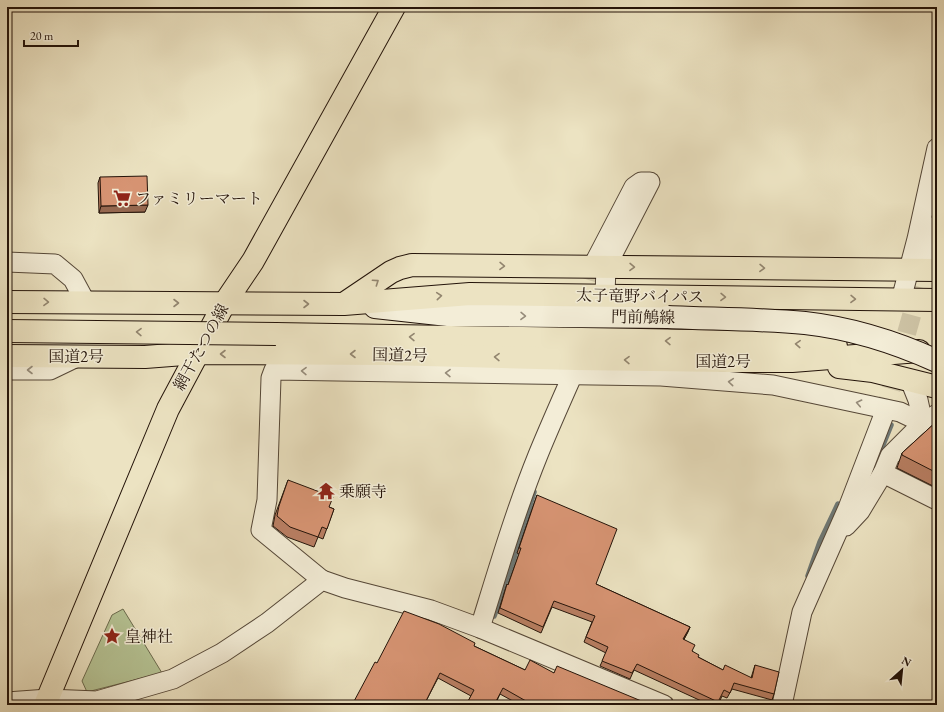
<svg xmlns="http://www.w3.org/2000/svg" width="944" height="712" viewBox="0 0 944 712" font-family="'EB Garamond','Noto Serif JP',serif">
<style>
.green{fill:#b6c495;stroke:#6c6c4f}
.lines{fill:none;stroke-linecap:round;stroke-linejoin:round}
.stream{stroke:#6d7876;stroke-width:5.5}
.minor-tunnel{stroke:#cec4a6;stroke-width:19;stroke-dasharray:19 10;stroke-linecap:butt}
.minor-casing{stroke:#554737;stroke-width:21}
.secondary-casing{stroke:#231309;stroke-width:24}
.primary-casing{stroke:#231309;stroke-width:24}
.trunk-casing{stroke:#231309;stroke-width:24}
.minor{stroke:#f3edd7;stroke-width:19}
.secondary{stroke:#f3edd7;stroke-width:22}
.primary{stroke:#ece3c2;stroke-width:22}
.trunk{stroke:#ece3c2;stroke-width:22}
.secondary-bridge-casing{stroke:#231309;stroke-width:24;stroke-linecap:butt}
.trunk-bridge-casing{stroke:#231309;stroke-width:24;stroke-linecap:butt}
.secondary-bridge{stroke:#f3edd7;stroke-width:22}
.trunk-bridge{stroke:#ece3c2;stroke-width:22}
.wall{fill:#b97f63;stroke:#231309}
.shaded-wall{fill:#966850;stroke:#231309}
.building{fill:#d79473;stroke:#231309}
.oneway{stroke:#92856f}
.oneway2{stroke:#958b7a}
.labels{text-anchor:middle;dominant-baseline:central;stroke-width:3;stroke-linejoin:round;paint-order:stroke}
.poi-label{font-size:16px;fill:#231309;stroke:#f3edd7;text-anchor:start}
.street-label{font-size:16px;fill:#231309;stroke:#f3edd7}
</style>
<rect width="100%" height="100%" fill="#ece3c2"/>
<filter id="stains"><feTurbulence type="fractalNoise" baseFrequency=".005" numOctaves="4"/><feColorMatrix values="0 0 0 0 .2 0 0 0 0 .09 0 0 0 0 .02 0 0 0 .5 -.17"/></filter>
<radialGradient id="worn" r=".72"><stop offset=".6" stop-color="#630" stop-opacity="0"/><stop offset="1" stop-color="#630" stop-opacity=".3"/></radialGradient>
<!-- green -->
<path class="green" d="M 123,609 L 162,673 L 87,692 L 82,681 L 112,615 Z"/>
<g class="lines">
<!-- stream -->
<g class="stream">
<path d="M 876,462 L 891,425"/>
<path d="M 808,576 L 820,542 L 838,504"/>
<path d="M 494,616 L 507,581 L 534,492"/>
</g>
<!-- minor-tunnel -->
<g class="minor-tunnel">
<path d="M 581,308 L 596,260"/>
<path d="M 883,417 L 928,257"/>
</g>
<!-- minor casing -->
<g class="minor-casing">
<g id="minor">
<path d="M 928,257 L 937,225"/>
<path d="M 596,260 L 634,187 L 641,182 L 650,182 L 606,267 L 605,295"/>
<path d="M 7,262 L 55,264 L 73,279 L 86,303"/>
<path d="M 901,300 L 917,239 L 937,148"/>
<path d="M 7,370 L 50,370 L 77,357"/>
<path d="M 910,380 L 918,400 L 923,423"/>
<path d="M 883,473 L 937,500"/>
<path d="M 846,526 L 860,511 L 883,473 L 890,456 L 923,423 L 937,414"/>
<path d="M 322,580 L 261,530 L 267,500 L 271,378 L 274,370 L 661,376 L 773,385 L 900,412 L 923,423"/>
<path d="M 480,628 C 498,570 515,512 538,455 C 549,428 561,401 573,374 L 576,362"/>
<path d="M 7,702 L 48,699 L 97,701 L 173,679 L 222,653 L 267,623 L 322,580 L 345,588 L 431,610 L 480,628 L 664,705"/>
<path d="M 782,705 L 802,612 L 848,508 L 883,417"/>
</g>
</g>
<!-- secondary casing -->
<g class="secondary-casing">
<path id="secondary" d="M 375,307 L 448,315 L 668,317"/>
</g>
<!-- primary casing -->
<g class="primary-casing">
<path id="primary" d="M 45,705 L 168,409 L 224,304 L 253,261 L 394,7"/>
</g>
<!-- trunk casing -->
<g class="trunk-casing">
<g id="trunk">
<path d="M 7,302 L 344,304 L 470,294 L 937,300"/>
<path d="M 345,303 L 391,272 L 400,268 L 412,265 L 937,270"/>
<path d="M 276,334 L 758,342 L 836,346"/>
<path d="M 7,356 L 145,357 L 197,353 L 387,354 L 576,359 L 727,361 L 792,361 L 919,351"/>
<path d="M 839,367 L 873,371 L 937,387"/>
</g>
</g>
<!-- minor -->
<use href="#minor" class="minor"/>
<!-- secondary -->
<use href="#secondary" class="secondary"/>
<!-- primary -->
<use href="#primary" class="primary"/>
<!-- trunk -->
<use href="#trunk" class="trunk"/>
<!-- secondary-bridge casing -->
<g class="secondary-bridge-casing">
<path id="secondary-bridge" d="M 668,317 C 713,319 760,319 805,323 C 850,328 895,342 937,361"/>
</g>
<!-- trunk-bridge casing -->
<g class="trunk-bridge-casing">
<path id="trunk-bridge" d="M 7,331 L 276,334"/>
</g>
<!-- secondary-bridge -->
<use href="#secondary-bridge" class="secondary-bridge"/>
<!-- trunk-bridge -->
<use href="#trunk-bridge" class="trunk-bridge"/>
</g>
<!-- wall -->
<g class="wall">
<path d="M 100,177 L 145,212 L 99,213 L 98,183 Z"/>
<path d="M 937,421 L 937,488 L 897,468 L 902,453 Z"/>
<path d="M 288,480 L 329,507 L 334,509 L 323,539 L 318,537 L 314,547 L 287,537 L 273,526 L 275,515 Z"/>
<path d="M 537,495 L 596,584 L 690,627 L 684,639 L 693,652 L 698,657 L 723,670 L 751,678 L 755,665 L 774,694 L 772,700 L 732,689 L 727,698 L 722,696 L 718,705 L 710,705 L 634,670 L 630,679 L 600,666 L 606,653 L 584,642 L 592,622 L 552,607 L 541,633 L 498,613 L 505,590 L 507,584 L 508,585 L 519,554 L 517,553 Z"/>
<path d="M 474,646 L 525,670 L 554,673 L 651,705 L 520,705 L 500,694 L 495,705 L 466,705 L 471,696 L 438,678 L 424,705 L 352,705 Z"/>
</g>
<!-- shaded-wall -->
<g class="shaded-wall">
<path d="M 148,205 L 145,212 L 99,213 L 101,206 Z"/>
<path d="M 690,627 L 688,632 L 681,645 L 683,639 Z"/>
</g>
<!-- building -->
<g class="building">
<path d="M 147,176 L 148,205 L 101,206 L 100,177 Z"/>
<path d="M 937,421 L 937,473 L 902,455 L 902,453 Z"/>
<path d="M 288,480 L 333,497 L 329,507 L 334,509 L 327,529 L 322,527 L 318,537 L 290,527 L 277,516 L 279,506 Z"/>
<path d="M 537,495 L 617,529 L 596,584 L 690,627 L 683,639 L 695,645 L 692,651 L 699,655 L 698,657 L 723,670 L 725,665 L 752,678 L 755,665 L 779,672 L 774,694 L 734,683 L 730,693 L 724,690 L 718,702 L 637,664 L 632,673 L 602,661 L 608,647 L 586,637 L 595,616 L 554,601 L 543,627 L 500,608 L 507,584 L 508,585 L 521,548 L 519,548 Z"/>
<path d="M 404,611 L 439,624 L 475,643 L 474,646 L 525,670 L 530,660 L 554,673 L 557,666 L 651,705 L 533,705 L 503,688 L 494,705 L 466,705 L 474,690 L 440,673 L 424,705 L 352,705 L 375,662 L 377,663 Z"/>
</g>
<!-- one-way arrows -->
<defs><path id="oneway-chevron" d="M-2-3.5L2.5 0L-2 3.5" fill="none" stroke-width="1.6" stroke-linecap="round" stroke-linejoin="round"/></defs>
<g class="oneway">
<use href="#oneway-chevron" transform="translate(502 266) rotate(1)"/>
<use href="#oneway-chevron" transform="translate(632 267) rotate(1)"/>
<use href="#oneway-chevron" transform="translate(762 268) rotate(1)"/>
<use href="#oneway-chevron" transform="translate(376 282) rotate(-34)"/>
<use href="#oneway-chevron" transform="translate(439 296) rotate(-5)"/>
<use href="#oneway-chevron" transform="translate(723 297) rotate(1)"/>
<use href="#oneway-chevron" transform="translate(853 299) rotate(1)"/>
<use href="#oneway-chevron" transform="translate(46 302) rotate(1)"/>
<use href="#oneway-chevron" transform="translate(176 303)"/>
<use href="#oneway-chevron" transform="translate(306 304)"/>
<use href="#oneway-chevron" transform="translate(139 332) rotate(-179)"/>
<use href="#oneway-chevron" transform="translate(412 337) rotate(-179)"/>
<use href="#oneway-chevron" transform="translate(668 341) rotate(-179)"/>
<use href="#oneway-chevron" transform="translate(798 344) rotate(-177)"/>
<use href="#oneway-chevron" transform="translate(223 354) rotate(-180)"/>
<use href="#oneway-chevron" transform="translate(353 354) rotate(-180)"/>
<use href="#oneway-chevron" transform="translate(497 357) rotate(-179)"/>
<use href="#oneway-chevron" transform="translate(627 360) rotate(-179)"/>
</g>
<g class="oneway2">
<use href="#oneway-chevron" transform="translate(523 316) rotate(1)"/>
<use href="#oneway-chevron" transform="translate(30 370) rotate(-180)"/>
<use href="#oneway-chevron" transform="translate(304 371) rotate(-179)"/>
<use href="#oneway-chevron" transform="translate(448 373) rotate(-179)"/>
<use href="#oneway-chevron" transform="translate(731 382) rotate(-175)"/>
<use href="#oneway-chevron" transform="translate(859 403) rotate(-168)"/>
</g>
<!-- icons -->
<defs>
<g id="supermarket-bare" transform="scale(1.38)"><path d="M-6-5.5h2.5l.6 2H6L4.5 2H-2.5L-4.4-4H-6ZM-1.5 3.2a1.3 1.3 0 1 0 .1 0ZM3 3.2a1.3 1.3 0 1 0 .1 0Z" fill="#8f2418" stroke="#f3edd7" stroke-width="2.5" paint-order="stroke"/></g>
<g id="temple-bare" transform="scale(1.38)"><path d="M0-6L5-2H3V0L6.5 2.5H4V6H1.5V3h-3V6H-4V2.5H-6.5L-3 0V-2H-5Z" fill="#8f2418" stroke="#f3edd7" stroke-width="2.5" paint-order="stroke"/></g>
<g id="sight-bare" transform="scale(1.38)"><path d="M0-6L1.8-2.2L6-1.7L2.9 1.2L3.7 5.4L0 3.3L-3.7 5.4L-2.9 1.2L-6-1.7L-1.8-2.2Z" fill="#8f2418" stroke="#f3edd7" stroke-width="2.5" paint-order="stroke"/></g>
</defs>
<g fill-rule="evenodd">
<use href="#supermarket-bare" x="122" y="198"/>
<use href="#temple-bare" x="326" y="491"/>
<use href="#sight-bare" x="112" y="636"/>
</g>
<g class="labels">
<!-- poi labels -->
<g class="poi-label">
<text x="135" y="198">ファミリーマート</text>
<text x="339" y="491">乗願寺</text>
<text x="125" y="636">皇神社</text>
</g>
<!-- street labels -->
<g class="street-label">
<text transform="translate(640 296) rotate(1)">太子竜野バイパス</text>
<text transform="translate(643 317) rotate(1)">門前鵤線</text>
<text transform="translate(201 347) rotate(-61)">網干たつの線</text>
<text transform="translate(400 355) rotate(1)">国道2号</text>
<text x="76" y="356">国道2号</text>
<text x="723" y="361">国道2号</text>
</g>
</g>
<!-- margin -->
<rect width="944" height="712" fill="none" stroke="#ece3c2" stroke-width="24"/>
<rect x="8" y="8" width="928" height="696" fill="none" stroke="#231309" stroke-width="2"/>
<rect x="12" y="12" width="920" height="688" fill="none" stroke="#231309"/>
<!-- north arrow -->
<g transform="translate(902 670) rotate(27)" stroke="#f3edd7" stroke-width="3" paint-order="stroke">
<path d="M0-3L7 15L0 10L-7 15Z" fill="#231309"/>
<text y="-6" font-size="11" font-weight="bold" text-anchor="middle" fill="#231309">N</text>
</g>
<!-- scale -->
<path d="M24 40v6h54v-6" fill="none" stroke="#231309" stroke-width="2"/>
<text x="30" y="40" font-size="12" fill="#231309" stroke="#f3edd7" stroke-width="3" paint-order="stroke">20 m</text>
<rect width="100%" height="100%" filter="url(#stains)"/>
<rect width="100%" height="100%" fill="url(#worn)"/>
</svg>
